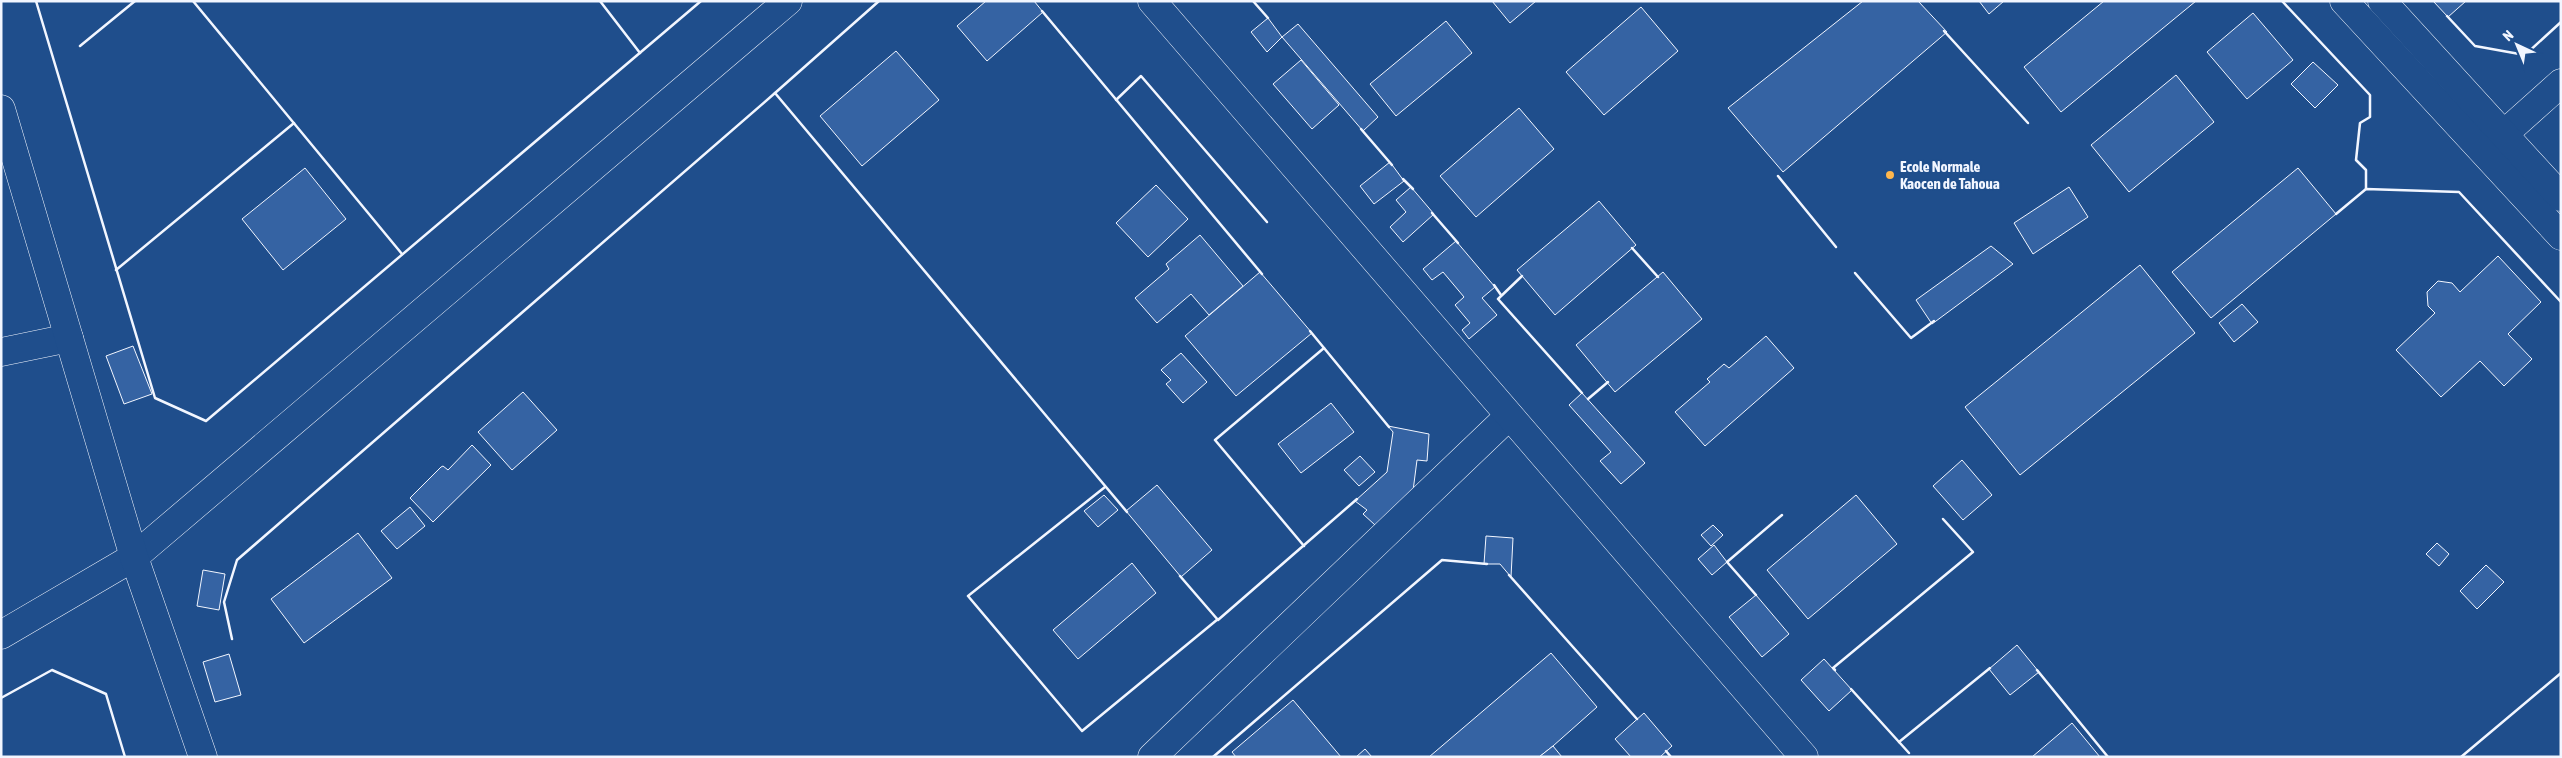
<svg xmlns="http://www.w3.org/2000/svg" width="2562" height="758" viewBox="0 0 2562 758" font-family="'Asap Condensed',sans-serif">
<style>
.building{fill:#3563a3;stroke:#f2f6ff}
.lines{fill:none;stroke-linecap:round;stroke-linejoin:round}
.minor-casing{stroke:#f2f6ff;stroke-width:29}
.tertiary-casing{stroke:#f2f6ff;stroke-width:29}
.minor{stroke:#1f4e8c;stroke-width:28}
.tertiary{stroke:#1f4e8c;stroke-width:28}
.wall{stroke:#f2f6ff;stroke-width:2.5}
.poi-dot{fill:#ffb74d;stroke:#1f4e8c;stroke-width:2}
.labels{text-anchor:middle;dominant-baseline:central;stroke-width:4;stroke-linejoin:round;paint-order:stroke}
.poi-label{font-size:15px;font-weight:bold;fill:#f2f6ff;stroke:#1f4e8c;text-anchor:start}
</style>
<rect width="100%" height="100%" fill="#1f4e8c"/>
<!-- building -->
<g class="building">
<path d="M 986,1 L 1034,1 L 1043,12 L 987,61 L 957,26 Z"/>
<path d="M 1492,1 L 1536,1 L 1510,23 Z"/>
<path d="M 1863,1 L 1918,1 L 1947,32 L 1783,172 L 1728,108 Z"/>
<path d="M 1979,1 L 2004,1 L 1989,14 Z"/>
<path d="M 2104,1 L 2196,1 L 2061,112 L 2024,67 Z"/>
<path d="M 2433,1 L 2466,1 L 2448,17 Z"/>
<path d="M 1641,7 L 1678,51 L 1604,115 L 1566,72 Z"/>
<path d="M 2253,13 L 2293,60 L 2247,99 L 2207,52 Z"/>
<path d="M 1268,18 L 1282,37 L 1267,52 L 1251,32 Z"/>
<path d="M 1446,21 L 1472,53 L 1396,116 L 1370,84 Z"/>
<path d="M 1298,24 L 1378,117 L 1363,131 L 1282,37 Z"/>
<path d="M 896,51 L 939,100 L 862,166 L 820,116 Z"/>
<path d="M 1301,60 L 1339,105 L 1312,129 L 1273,84 Z"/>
<path d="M 2313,62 L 2338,85 L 2315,108 L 2291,84 Z"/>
<path d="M 2176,75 L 2214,122 L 2129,192 L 2091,145 Z"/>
<path d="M 1519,108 L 1554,149 L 1476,217 L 1440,176 Z"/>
<path d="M 1390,162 L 1404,181 L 1374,204 L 1360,186 Z"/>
<path d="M 305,168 L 346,219 L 283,270 L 242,219 Z"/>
<path d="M 2298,168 L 2336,214 L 2211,318 L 2172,272 Z"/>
<path d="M 1156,185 L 1188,219 L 1148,257 L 1116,223 Z"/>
<path d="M 1411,187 L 1434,214 L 1403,242 L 1390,227 L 1406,212 L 1396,200 Z"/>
<path d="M 2069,187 L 2088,217 L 2033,254 L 2014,223 Z"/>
<path d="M 1599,201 L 1636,245 L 1555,315 L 1517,270 Z"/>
<path d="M 1200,235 L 1243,286 L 1209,315 L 1191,294 L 1157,323 L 1135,298 L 1169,269 L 1166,264 Z"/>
<path d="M 1456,241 L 1495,287 L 1482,298 L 1497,315 L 1469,339 L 1462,330 L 1470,323 L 1455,305 L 1464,297 L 1443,272 L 1432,280 L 1423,269 Z"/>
<path d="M 1991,246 L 2013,264 L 1932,324 L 1916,300 Z"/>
<path d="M 2498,256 L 2541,302 L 2508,334 L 2532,359 L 2504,386 L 2480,361 L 2441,397 L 2396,350 L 2435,313 L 2428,306 L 2427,292 L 2438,281 L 2452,283 L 2460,292 Z"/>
<path d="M 2140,265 L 2195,333 L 2020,475 L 1965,407 Z"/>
<path d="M 1260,272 L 1312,333 L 1236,396 L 1185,336 Z"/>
<path d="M 1663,272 L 1702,319 L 1615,392 L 1576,345 Z"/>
<path d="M 2242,304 L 2258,322 L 2234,342 L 2219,323 Z"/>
<path d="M 1766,336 L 1794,368 L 1705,446 L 1675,412 L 1710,382 L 1707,379 L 1724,364 L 1729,368 Z"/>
<path d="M 133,346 L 152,394 L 124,404 L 106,356 Z"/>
<path d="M 1181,353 L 1207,382 L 1183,403 L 1166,384 L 1171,380 L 1161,370 Z"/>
<path d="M 523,392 L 557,430 L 512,470 L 478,432 Z"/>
<path d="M 1582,393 L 1645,463 L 1621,484 L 1600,461 L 1611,452 L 1569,405 Z"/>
<path d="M 1331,403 L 1354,432 L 1301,473 L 1278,444 Z"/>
<path d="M 1388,426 L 1429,434 L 1427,461 L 1417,460 L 1413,491 L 1375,525 L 1363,514 L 1367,510 L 1355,501 L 1387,472 L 1393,432 Z"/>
<path d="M 472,445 L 491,465 L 433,522 L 410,498 L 441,467 L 443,466 L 448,470 Z"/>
<path d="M 1360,456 L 1375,472 L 1359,486 L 1344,470 Z"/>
<path d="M 1962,460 L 1992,495 L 1963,520 L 1933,486 Z"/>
<path d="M 1157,485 L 1212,550 L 1181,577 L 1126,511 Z"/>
<path d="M 1104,495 L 1118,510 L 1098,527 L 1084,511 Z"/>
<path d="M 1856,495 L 1897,544 L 1808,619 L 1767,570 Z"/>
<path d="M 410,507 L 425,526 L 397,549 L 381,531 Z"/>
<path d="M 1713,525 L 1723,535 L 1711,546 L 1701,535 Z"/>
<path d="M 358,533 L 392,578 L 304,643 L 271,599 Z"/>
<path d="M 1486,536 L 1513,538 L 1511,577 L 1500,564 L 1484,564 Z"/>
<path d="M 2437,543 L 2449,554 L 2439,566 L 2426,554 Z"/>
<path d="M 1714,545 L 1727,562 L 1712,575 L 1698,559 Z"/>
<path d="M 1132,563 L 1156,593 L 1078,659 L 1053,630 Z"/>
<path d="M 2486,565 L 2504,582 L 2477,609 L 2460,591 Z"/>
<path d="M 203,570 L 225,574 L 219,610 L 197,606 Z"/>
<path d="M 1756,595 L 1789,634 L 1762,657 L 1729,617 Z"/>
<path d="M 2017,645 L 2039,672 L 2010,695 L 1989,669 Z"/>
<path d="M 1551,653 L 1597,707 L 1553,746 L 1539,757 L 1429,757 Z"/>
<path d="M 229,654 L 241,695 L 215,702 L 203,662 Z"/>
<path d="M 1824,659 L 1852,690 L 1829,711 L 1801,680 Z"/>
<path d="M 1293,700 L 1341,757 L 1236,757 L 1232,752 Z"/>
<path d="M 1644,713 L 1672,746 L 1660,757 L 1631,757 L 1615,739 Z"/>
<path d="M 2072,723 L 2100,757 L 2032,757 Z"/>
<path d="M 1553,746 L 1562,757 L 1539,757 Z"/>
<path d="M 1365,749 L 1372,757 L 1356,757 Z"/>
</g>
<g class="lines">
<!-- minor casing -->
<g class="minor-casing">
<g id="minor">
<path d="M 2486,150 L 2561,83"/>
<path d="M 1,352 L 69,338"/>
<path d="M 1,635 L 134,557 L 788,1"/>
<path d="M 1152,757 L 1509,416"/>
</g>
</g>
<!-- tertiary casing -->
<g class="tertiary-casing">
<g id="tertiary">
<path d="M 1152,1 L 1804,757"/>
<path d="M 2344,1 L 2561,236"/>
<path d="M 2382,1 L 2561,197"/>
<path d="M 1,109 L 134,557 L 203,757"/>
</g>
</g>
<!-- minor -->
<use href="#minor" class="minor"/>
<!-- tertiary -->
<use href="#tertiary" class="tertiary"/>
<!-- wall -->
<g class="wall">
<path d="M 36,1 L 155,398 L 206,421 L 701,1"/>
<path d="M 193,1 L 402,254"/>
<path d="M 600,1 L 640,53"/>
<path d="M 1253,1 L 1268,18"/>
<path d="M 2282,1 L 2370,95 L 2370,117 L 2360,123 L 2356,160 L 2366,170 L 2366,189"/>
<path d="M 1042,11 L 1262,274"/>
<path d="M 2447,16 L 2475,46 L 2525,55 L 2561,22"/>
<path d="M 1944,31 L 2028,123"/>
<path d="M 80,46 L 135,1"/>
<path d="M 775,93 L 879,1"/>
<path d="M 1116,100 L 1141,76 L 1267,222"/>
<path d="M 1361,129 L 1392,165"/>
<path d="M 1778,176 L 1836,247"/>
<path d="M 1403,179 L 1413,189"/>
<path d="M 1432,213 L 1458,243"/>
<path d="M 2336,214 L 2366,189 L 2459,192 L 2561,302"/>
<path d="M 1632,248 L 1658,277"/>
<path d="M 116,270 L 294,123"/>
<path d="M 1855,273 L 1911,338 L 1934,321"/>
<path d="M 1522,276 L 1498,299 L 1582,393"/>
<path d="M 1494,285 L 1501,295"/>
<path d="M 1310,331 L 1389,427"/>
<path d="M 1588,399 L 1608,382"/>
<path d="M 1105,487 L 968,596 L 1082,731 L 1218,619"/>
<path d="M 1304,546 L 1215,440 L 1324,348"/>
<path d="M 1509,575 L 1637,719"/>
<path d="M 1180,576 L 1218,620 L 1357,499"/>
<path d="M 1756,595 L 1727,562 L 1782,515"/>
<path d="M 232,639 L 224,602 L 237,560 L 775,93 L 1127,512"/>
<path d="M 1835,670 L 1833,668 L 1973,552 L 1943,519"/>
<path d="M 2037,670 L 2108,757"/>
<path d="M 1851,689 L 1909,753"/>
<path d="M 1,698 L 52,670 L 106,694 L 125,757"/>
<path d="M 1899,742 L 1990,668"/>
<path d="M 1666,751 L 1671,757"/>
<path d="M 1213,757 L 1442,560 L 1487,564"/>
<path d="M 2461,757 L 2561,673"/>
</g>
</g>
<!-- markers -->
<circle class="poi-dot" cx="1890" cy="175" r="5"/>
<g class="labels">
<!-- poi labels -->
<g class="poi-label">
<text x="1900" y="166">Ecole Normale<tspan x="1900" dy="17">Kaocen de Tahoua</tspan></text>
</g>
</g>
<!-- border -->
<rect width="2562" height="758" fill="none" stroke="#f2f6ff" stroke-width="5"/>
<!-- north arrow -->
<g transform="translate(2517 45) rotate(316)" stroke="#1f4e8c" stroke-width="4" paint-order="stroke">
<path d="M0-4L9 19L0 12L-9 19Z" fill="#f2f6ff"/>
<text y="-8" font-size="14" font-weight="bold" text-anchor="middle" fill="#f2f6ff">N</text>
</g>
</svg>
